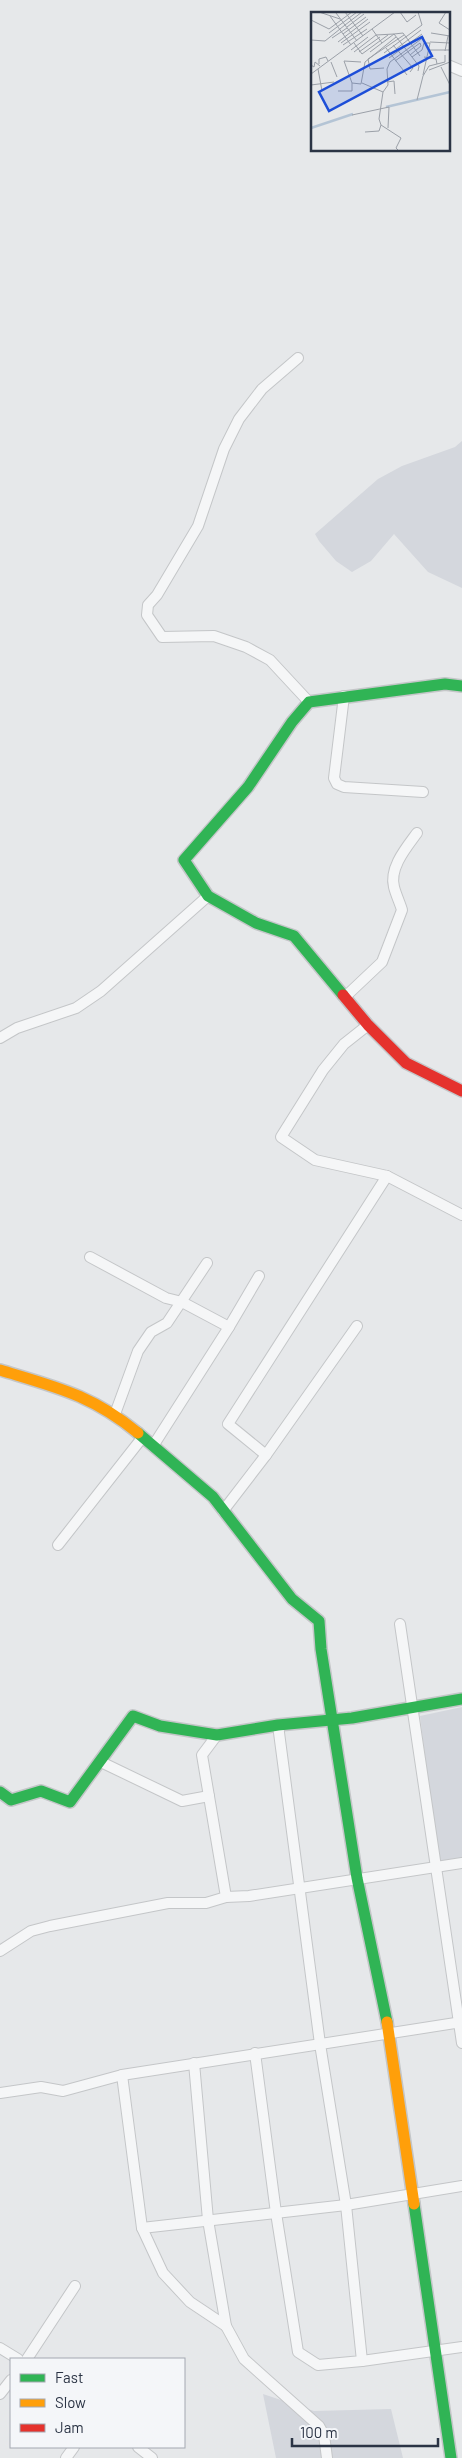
<svg xmlns="http://www.w3.org/2000/svg" width="462" height="2458" viewBox="0 0 462 2458" font-family="Barlow,sans-serif">
<style>
.built{fill:#d4d7dd}
.lines{fill:none;stroke-linecap:round;stroke-linejoin:round}
.street-casing{stroke:#c4c6c8;stroke-width:12}
.fast-casing{stroke:#c4c6c8;stroke-width:14}
.slow-casing{stroke:#c4c6c8;stroke-width:14}
.jam-casing{stroke:#c4c6c8;stroke-width:14}
.street{stroke:#f5f6f7;stroke-width:10}
.fast{stroke:#30b455;stroke-width:11}
.slow{stroke:#ff9f0a;stroke-width:11}
.jam{stroke:#e5322d;stroke-width:11}
.inset-river{fill:none;stroke:#b4c4d5;stroke-width:2.5}
.inset-road{fill:none;stroke:#9ba0a8;stroke-width:1}
.view{fill:#1d4ed8;fill-opacity:0.15;stroke:#1d4ed8;stroke-width:2.5}
.inset-edge{fill:none;stroke:#2b3445;stroke-width:2.5}
</style>
<rect width="100%" height="100%" fill="#e6e8ea"/>
<!-- built -->
<g class="built">
<path d="M 462,441 L 462,588 L 428,572 L 394,534 L 371,561 L 352,572 L 336,561 L 319,541 L 315,534 L 378,479 L 402,466 L 455,447 Z"/>
<path d="M 462,1707 L 462,1858 L 438,1861 L 420,1716 Z"/>
<path d="M 263,2394 L 314,2411 L 391,2409 L 403,2458 L 276,2458 Z"/>
</g>
<g class="lines">
<!-- street casing -->
<g class="street-casing">
<g id="street">
<path d="M 448,65 L 462,71"/>
<path d="M 298,358 L 262,389 L 239,419 L 224,449 L 198,526 L 157,595 L 148,605 L 147,615 L 162,637 L 214,636 L 246,647 L 270,660 L 309,702"/>
<path d="M 344,696 L 334,778 L 337,784 L 344,787 L 423,792"/>
<path d="M 346,996 L 382,962 L 402,910 C 400,903 396,895 394,887 C 389,868 406,848 417,833"/>
<path d="M 368,1025 L 344,1044 L 323,1070 L 281,1137 L 315,1160 L 387,1176"/>
<path d="M 0,1038 L 17,1028 L 76,1008 L 101,991 L 208,896"/>
<path d="M 90,1257 L 166,1298 L 182,1302 L 229,1327"/>
<path d="M 115,1414 L 138,1351 L 151,1332 L 167,1323 L 207,1263"/>
<path d="M 153,1446 L 229,1327 L 259,1276"/>
<path d="M 266,1455 L 228,1424 L 387,1176 L 462,1215"/>
<path d="M 223,1511 L 266,1455 L 357,1326"/>
<path d="M 58,1545 L 142,1438"/>
<path d="M 400,1624 L 462,2043"/>
<path d="M 217,1735 L 202,1755 L 226,1897"/>
<path d="M 101,1762 L 182,1801 L 209,1796"/>
<path d="M 0,1951 L 31,1931 L 50,1926 L 168,1903 L 206,1903 L 226,1897 L 249,1896 L 462,1863"/>
<path d="M 255,2053 L 276,2213 L 298,2352 L 318,2365 L 362,2361 L 346,2205 L 320,2044 L 278,1725"/>
<path d="M 194,2063 L 208,2220 L 226,2326 L 244,2359 L 319,2426 L 324,2435 L 327,2458"/>
<path d="M 122,2075 L 142,2228 L 163,2273 L 190,2302 L 226,2326"/>
<path d="M 0,2093 L 41,2087 L 63,2091 L 122,2075 L 462,2022"/>
<path d="M 142,2228 L 346,2205 L 462,2186"/>
<path d="M 0,2348 L 18,2359"/>
<path d="M 27,2359 L 75,2286"/>
<path d="M 362,2361 L 462,2347"/>
<path d="M 0,2394 L 11,2380"/>
<path d="M 138,2447 L 152,2458"/>
<path d="M 66,2458 L 74,2447"/>
</g>
</g>
<!-- fast casing -->
<g class="fast-casing">
<g id="fast">
<path d="M 343,995 L 294,936 L 256,923 L 208,896 L 184,860 L 248,787 L 292,722 L 309,702 L 445,684 L 462,686"/>
<path d="M 138,1433 L 213,1497 L 292,1599 L 319,1621 L 321,1649 L 357,1878 L 387,2022"/>
<path d="M 0,1792 L 11,1800 L 41,1791 L 70,1802 L 133,1716 L 160,1726 L 217,1735 L 278,1725 L 352,1718 L 462,1699"/>
<path d="M 414,2204 L 451,2458"/>
</g>
</g>
<!-- slow casing -->
<g class="slow-casing">
<g id="slow">
<path d="M 0,1370 C 56,1387 92,1395 138,1433"/>
<path d="M 387,2022 L 414,2204"/>
</g>
</g>
<!-- jam casing -->
<g class="jam-casing">
<path id="jam" d="M 343,995 L 368,1025 L 406,1063 L 462,1091"/>
</g>
<!-- street -->
<use href="#street" class="street"/>
<!-- fast -->
<use href="#fast" class="fast"/>
<!-- slow -->
<use href="#slow" class="slow"/>
<!-- jam -->
<use href="#jam" class="jam"/>
</g>
<!-- overview -->
<g transform="translate(311 12)">
<rect width="139" height="139" fill="#e6e8ea"/>
<path class="inset-river" d="M 75,95 L 139,80M 0,116 L 42,102"/>
<path class="inset-road" d="M 8,0 L 29,7M 34,0 L 52,24M 89,0 L 96,10 L 105,3M 135,0 L 128,11 L 139,18M 25,1 L 46,29M 19,4 L 40,33M 0,8 L 18,17 L 41,0M 34,13 L 51,0M 36,15 L 53,2M 61,17 L 71,31M 18,21 L 46,0M 120,21 L 139,24M 32,22 L 55,5M 21,26 L 36,16M 0,28 L 14,29 L 34,13M 27,30 L 57,7M 119,30 L 139,31M 30,31 L 59,10M 43,31 L 51,42 L 77,23M 32,33 L 56,17M 82,33 L 102,56 L 99,60M 75,36 L 96,63M 85,37 L 110,18M 40,38 L 57,25M 118,38 L 139,38M 134,39 L 137,24M 43,40 L 65,23 L 83,22 L 108,54 L 107,59M 48,40 L 69,25M 59,40 L 83,22 L 92,21 L 109,44M 73,41 L 111,13 L 107,0M 101,45 L 111,38 L 113,31 L 119,31 L 112,63M 113,45 L 125,47 L 126,52M 78,46 L 111,22M 84,49 L 109,31 L 110,34 L 99,43M 20,50 L 26,65M 50,50 L 33,49 L 41,71 L 50,72 L 54,50 L 85,25M 8,52 L 8,47 L 15,45 L 17,49M 0,53 L 3,55 L 4,50 L 9,54M 130,55 L 139,73M 73,56 L 59,57 L 57,47 L 93,23M 7,57 L 11,79M 118,58 L 139,50M 0,62 L 84,0M 76,70 L 83,69 L 84,82M 51,71 L 72,80M 0,73 L 23,70M 27,79 L 41,79 L 41,71M 106,88 L 112,64 L 118,54 L 134,50 L 134,43M 41,103 L 78,95 L 77,116M 54,120 L 68,119 L 70,113M 87,138 L 85,136 L 90,126 L 70,113 L 68,107 L 72,80 L 77,73 L 76,57 L 79,50 L 113,25"/>
<path class="view" d="M 111,25 L 121,44 L 18,99 L 8,80 Z"/>
<rect width="139" height="139" class="inset-edge"/>
</g>
<!-- legend -->
<rect x="10" y="2358" width="175" height="90" fill="#f4f6f9" stroke="#a4a8b1"/>
<rect x="20" y="2374" width="25" height="8" fill="#30b455" stroke="#a4a8b1"/>
<text x="55" y="2383" font-size="15" fill="#2b3445">Fast</text>
<rect x="20" y="2399" width="25" height="8" fill="#ff9f0a" stroke="#a4a8b1"/>
<text x="55" y="2408" font-size="15" fill="#2b3445">Slow</text>
<rect x="20" y="2424" width="25" height="8" fill="#e5322d" stroke="#a4a8b1"/>
<text x="55" y="2433" font-size="15" fill="#2b3445">Jam</text>
<!-- scale -->
<path d="M292 2438v8h146v-8" fill="none" stroke="#2b3445" stroke-width="2.5"/>
<text x="300" y="2438" font-size="15" fill="#2b3445" stroke="#f4f6f9" stroke-width="4" paint-order="stroke">100 m</text>
</svg>
